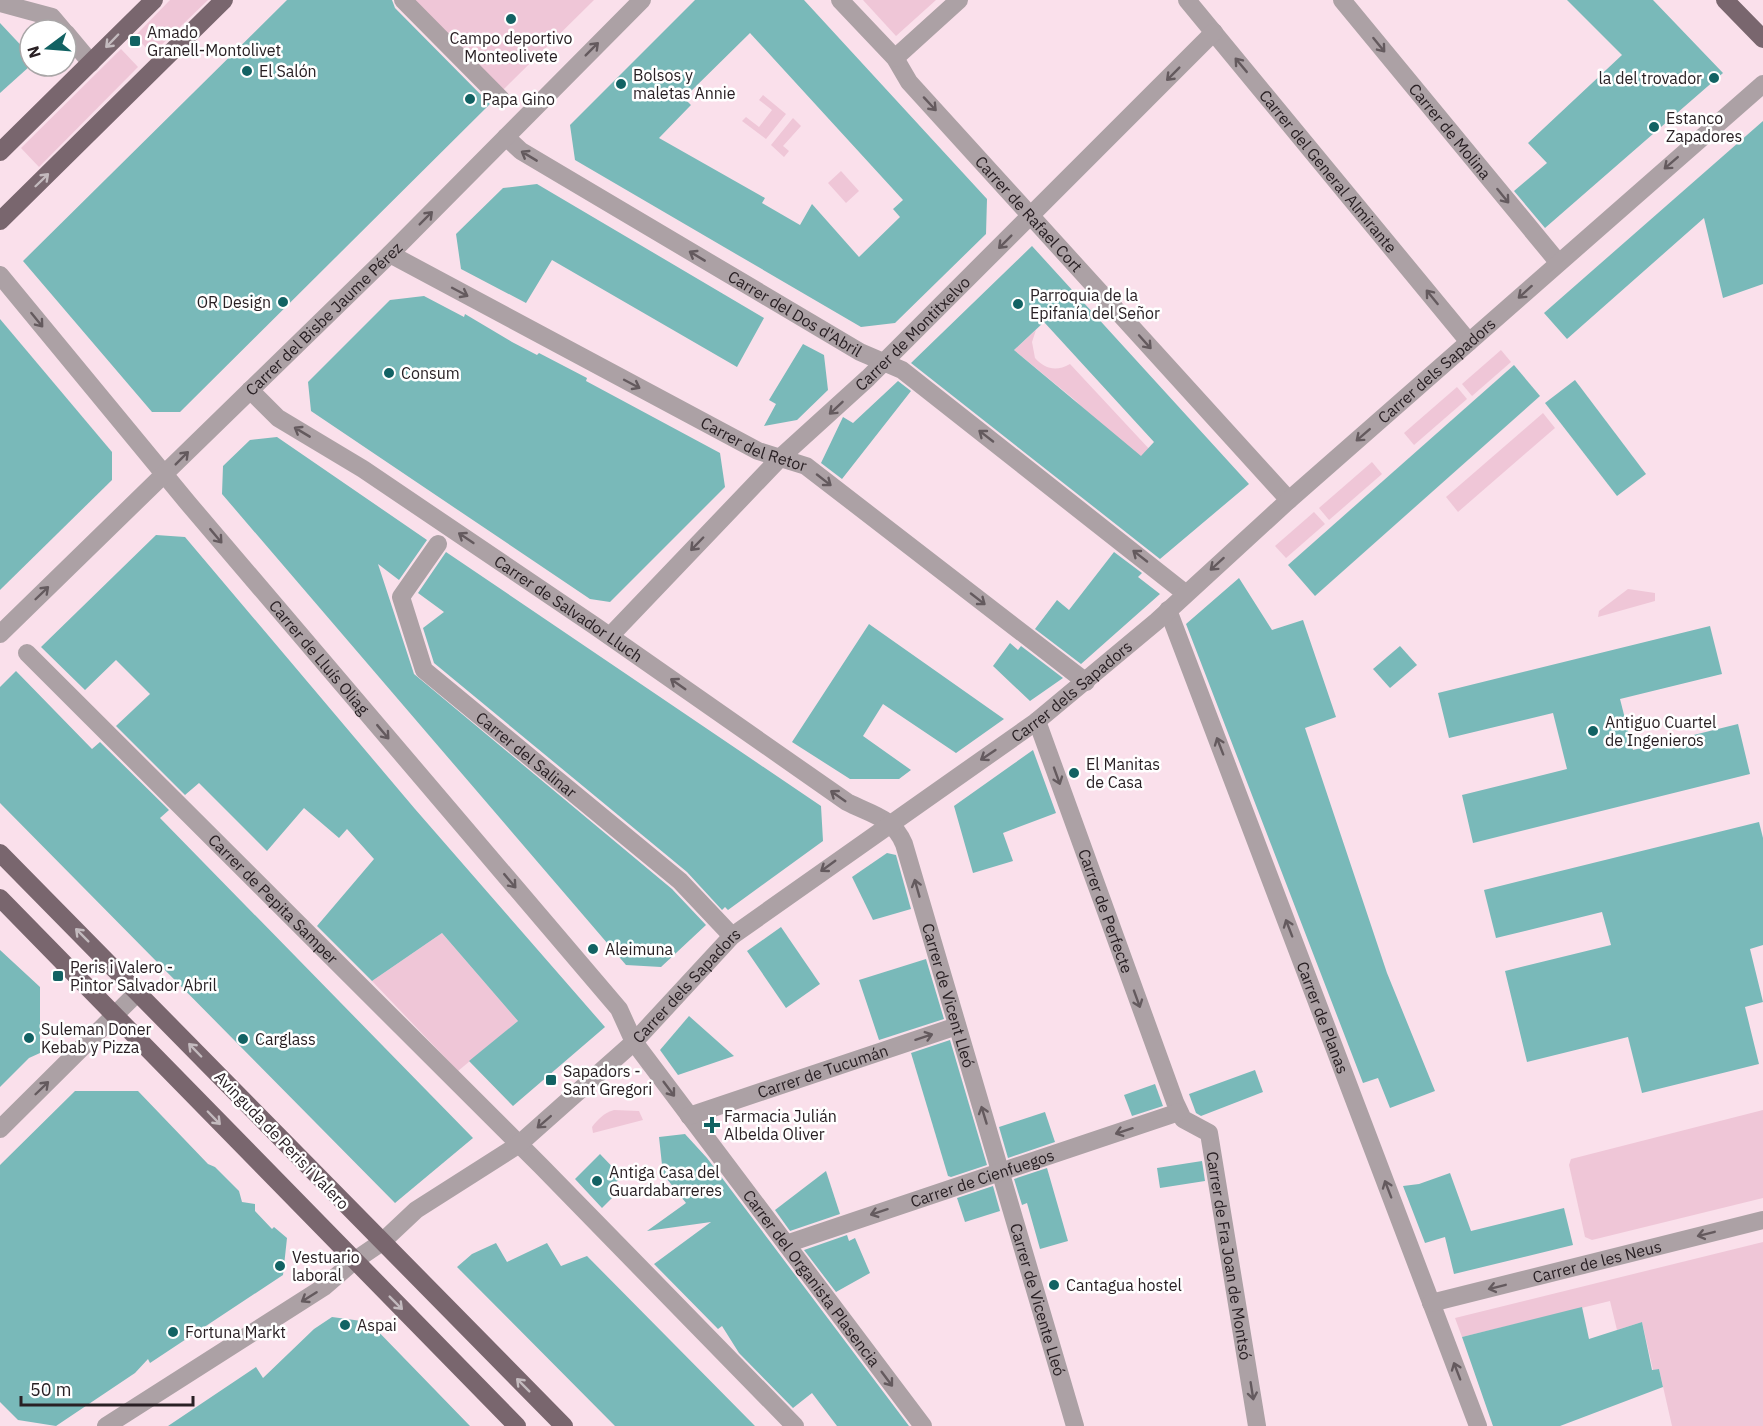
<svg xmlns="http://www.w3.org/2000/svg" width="1763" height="1426" viewBox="0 0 1763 1426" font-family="'IBM Plex Sans',sans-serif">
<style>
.green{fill:#efc6d7}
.building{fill:#79b9b9;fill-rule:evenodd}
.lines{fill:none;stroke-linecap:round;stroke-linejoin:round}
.minor{stroke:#aca1a5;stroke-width:18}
.major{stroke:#79666e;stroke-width:18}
.oneway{stroke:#c3babe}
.oneway2{stroke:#645a5e}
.poi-dot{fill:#126263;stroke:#fff;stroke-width:2}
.labels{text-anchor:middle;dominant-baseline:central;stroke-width:5;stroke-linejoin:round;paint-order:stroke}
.poi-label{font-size:16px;fill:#292024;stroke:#fff;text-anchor:start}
.street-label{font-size:16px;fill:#292024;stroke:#fff}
</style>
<rect width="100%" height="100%" fill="#fae0eb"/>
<!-- green -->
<g class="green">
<path d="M 170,0 L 208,0 L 152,54 L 135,36 Z"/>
<path d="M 414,0 L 594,0 L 503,90 Z"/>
<path d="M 863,0 L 936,0 L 896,36 Z"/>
<path d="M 121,49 L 138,67 L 39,167 L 21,148 Z"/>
<path d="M 763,95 L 786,114 L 766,139 L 742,121 L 746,117 L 759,127 L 772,110 L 759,100 Z"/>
<path d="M 793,118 L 801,126 L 783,146 L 789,151 L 784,157 L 771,145 Z"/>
<path d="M 841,171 L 859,191 L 846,203 L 828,183 Z"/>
<path d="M 1036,330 L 1032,342 L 1035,358 C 1045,369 1056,372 1070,364 L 1179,481 L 1113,442 L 1076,401 L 1014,350 Z"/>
<path d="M 1501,350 L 1511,362 L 1472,396 L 1462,384 Z"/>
<path d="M 1457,387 L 1467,399 L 1414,445 L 1404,433 Z"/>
<path d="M 1543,413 L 1555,428 L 1458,512 L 1446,497 Z"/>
<path d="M 1372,462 L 1382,474 L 1329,520 L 1319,508 Z"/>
<path d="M 1314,512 L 1325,524 L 1286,558 L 1275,546 Z"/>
<path d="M 1628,589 L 1655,593 L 1655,601 L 1598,617 L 1599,611 Z"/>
<path d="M 442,933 L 518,1021 L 458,1071 L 372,981 Z"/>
<path d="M 614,1110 L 639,1111 L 643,1120 L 593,1133 L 592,1127 C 598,1119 604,1113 614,1110 Z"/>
<path d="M 1763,1110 L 1763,1198 L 1592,1240 L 1585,1237 L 1569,1165 L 1571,1159 Z"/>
<path d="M 1763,1242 L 1763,1426 L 1672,1426 L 1659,1369 L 1653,1370 L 1642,1322 L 1617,1330 L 1610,1301 L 1462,1337 L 1455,1318 Z"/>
</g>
<!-- building -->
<g class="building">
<path d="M 287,0 L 392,0 L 395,8 L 490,104 L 180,412 L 152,412 L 23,261 Z"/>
<path d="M 695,0 L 804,0 L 987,199 L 986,234 L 895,323 L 861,327 L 575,160 L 570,125 ZM 750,33 L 903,200 L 893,209 L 900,217 L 859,257 L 812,204 L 800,225 L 762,203 L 765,198 L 659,138 L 691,105 L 684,98 Z"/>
<path d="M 1567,0 L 1653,0 L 1723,73 L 1545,228 L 1514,191 L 1547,163 L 1528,143 L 1622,55 Z"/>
<path d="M 0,23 L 30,55 L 30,66 L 0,93 Z"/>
<path d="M 1763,121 L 1763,284 L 1723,298 L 1704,218 L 1567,339 L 1544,313 Z"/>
<path d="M 537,184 L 764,318 L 737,367 L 552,260 L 526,303 L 461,269 L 456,234 L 503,188 Z"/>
<path d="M 1032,246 L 1249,484 L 1160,559 L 911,363 ZM 1044,322 L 1154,442 L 1141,456 L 1014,350 Z"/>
<path d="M 424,296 L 464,317 L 465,314 L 512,342 L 537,355 L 539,353 L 587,378 L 586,381 L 720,453 L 725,487 L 610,602 L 590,599 L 311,411 L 308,382 L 390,300 Z"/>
<path d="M 0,319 L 112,452 L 112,480 L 0,590 Z"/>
<path d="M 803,344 L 824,355 L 828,390 L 797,420 L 764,426 L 776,404 L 769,400 Z"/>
<path d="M 1514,365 L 1540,396 L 1315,596 L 1288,565 Z"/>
<path d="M 1575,380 L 1646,474 L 1617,496 L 1545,403 Z"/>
<path d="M 898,381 L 911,391 L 842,479 L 821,463 L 843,417 L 853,423 Z"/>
<path d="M 277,437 L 427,540 L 399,580 L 378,564 L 414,674 L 672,889 L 706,925 L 661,967 L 626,965 L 222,494 L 223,466 L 250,440 Z"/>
<path d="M 156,535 L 185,537 L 415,809 L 605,1027 L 513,1106 L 469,1061 L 518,1021 L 442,933 L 372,981 L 317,926 L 374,859 L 347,829 L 339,838 L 304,808 L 267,851 L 199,783 L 185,795 L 116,726 L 150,694 L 116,660 L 85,690 L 41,647 Z"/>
<path d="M 446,552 L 821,806 L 823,841 L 728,910 L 725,907 L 722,910 L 687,872 L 434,663 L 423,628 L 444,612 L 418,593 Z"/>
<path d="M 1114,552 L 1142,573 L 1138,577 L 1160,594 L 1081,664 L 1035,629 L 1057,600 L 1069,610 Z"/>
<path d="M 1239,578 L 1272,630 L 1303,620 L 1336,717 L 1305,728 L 1387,973 L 1435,1091 L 1390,1108 L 1378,1078 L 1363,1083 L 1186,624 Z"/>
<path d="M 869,624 L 994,712 L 1004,719 L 956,753 L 883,704 L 863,736 L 911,770 L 899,779 L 850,779 L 792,742 Z"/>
<path d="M 1710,626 L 1722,674 L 1620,699 L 1633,750 L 1738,724 L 1750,774 L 1473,843 L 1462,795 L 1567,769 L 1553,713 L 1449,738 L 1438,693 Z"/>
<path d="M 1010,643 L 1018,650 L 1021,646 L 1063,678 L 1030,701 L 993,666 Z"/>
<path d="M 1400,646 L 1417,665 L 1390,688 L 1373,669 Z"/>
<path d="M 16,671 L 92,749 L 100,742 L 169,810 L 160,818 L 473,1138 L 395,1203 L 0,803 L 0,687 Z"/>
<path d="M 1033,750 L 1056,813 L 1003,833 L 1013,861 L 973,873 L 954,806 Z"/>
<path d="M 1759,822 L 1763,838 L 1763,945 L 1750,949 L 1763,1002 L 1745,1007 L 1759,1064 L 1642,1093 L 1628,1037 L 1527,1062 L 1505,971 L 1611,945 L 1602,912 L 1496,938 L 1484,890 Z"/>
<path d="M 887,853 L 896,855 L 911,909 L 873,920 L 852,877 Z"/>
<path d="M 781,927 L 820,984 L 786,1008 L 747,951 Z"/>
<path d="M 0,950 L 40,987 L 40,1053 L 29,1058 L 0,1087 Z"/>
<path d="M 926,959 L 944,1019 L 879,1040 L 859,980 Z"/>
<path d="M 689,1016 L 734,1056 L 678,1075 L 660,1050 Z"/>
<path d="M 950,1040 L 987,1165 L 951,1177 L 948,1176 L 911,1053 Z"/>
<path d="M 1255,1070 L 1263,1092 L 1201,1116 L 1196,1113 L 1189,1094 Z"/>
<path d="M 1155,1084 L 1163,1106 L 1132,1116 L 1124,1095 Z"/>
<path d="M 75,1091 L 138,1091 L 208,1164 L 215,1167 L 239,1191 L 242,1202 L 255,1204 L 255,1211 L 272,1229 L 274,1227 L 287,1238 L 283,1275 L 150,1363 L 148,1359 L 135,1373 L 56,1426 L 18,1420 L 0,1402 L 0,1165 Z"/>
<path d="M 1045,1112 L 1055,1142 L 1008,1158 L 999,1127 Z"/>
<path d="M 685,1134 L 707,1158 L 909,1426 L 837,1426 L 812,1393 L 793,1408 L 739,1353 L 722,1326 L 718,1329 L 654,1264 L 711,1222 L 647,1231 L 686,1203 L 663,1174 L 659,1137 Z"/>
<path d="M 600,1154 L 622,1177 L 615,1183 L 621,1189 L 602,1208 L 575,1179 Z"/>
<path d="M 1202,1161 L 1205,1181 L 1160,1188 L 1157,1168 Z"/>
<path d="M 1047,1168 L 1068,1241 L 1040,1249 L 1027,1203 L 1022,1205 L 1014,1179 Z"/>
<path d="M 826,1171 L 840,1214 L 790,1231 L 775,1210 Z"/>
<path d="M 1450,1173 L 1471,1231 L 1564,1208 L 1573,1245 L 1454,1274 L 1445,1237 L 1425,1243 L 1403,1186 L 1419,1184 Z"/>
<path d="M 993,1186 L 1000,1211 L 965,1222 L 957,1198 Z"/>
<path d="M 847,1235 L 849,1241 L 855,1238 L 870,1273 L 836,1292 L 804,1250 Z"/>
<path d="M 496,1243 L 507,1262 L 547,1243 L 561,1266 L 587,1256 L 755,1426 L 615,1426 L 457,1267 L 472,1254 Z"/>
<path d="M 1582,1307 L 1589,1339 L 1642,1322 L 1652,1370 L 1659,1369 L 1663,1387 L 1560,1426 L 1493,1426 L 1462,1337 Z"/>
<path d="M 332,1317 L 369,1322 L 470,1426 L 168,1426 L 256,1367 L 263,1378 L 314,1329 Z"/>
</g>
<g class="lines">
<!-- minor -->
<g class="minor">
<path d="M 403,0 L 501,99"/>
<path id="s1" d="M 840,0 L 895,58 L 909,82 L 1289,500"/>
<path id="s2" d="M 1187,0 L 1469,342"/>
<path id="s3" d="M 1342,0 L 1558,262"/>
<path d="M 0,3 L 52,17 L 63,30"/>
<path d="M 66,33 L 91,63"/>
<path d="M 895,58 L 959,0"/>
<path id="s4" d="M 506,137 L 521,151 L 860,352 L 902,370 L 1185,593"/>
<path id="s5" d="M 390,254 L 758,451 L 806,466 L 1086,682"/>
<path id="s6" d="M 0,275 L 188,503 L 619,1009 L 634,1042 L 923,1426"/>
<path id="s7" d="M 250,390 L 278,418 L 363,469 L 595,626 L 847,802 C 870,814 893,817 904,844 L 1075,1426"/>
<path id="s8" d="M 438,544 L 401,597 L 424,670 L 680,881 L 732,936"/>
<path id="s9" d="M 1168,610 L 1478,1426"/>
<path id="s10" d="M 0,634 L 390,254 L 642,0"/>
<path id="s11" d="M 610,636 L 781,457 L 868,378 L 1214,32"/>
<path id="s12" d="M 27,653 L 542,1167 L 795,1426"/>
<path id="s13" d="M 1037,721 L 1175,1102 L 1183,1119 L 1209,1133 L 1257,1426"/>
<path id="s14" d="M 689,1116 L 957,1026"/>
<path d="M 0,1129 L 138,992"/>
<path id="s15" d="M 786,1244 L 1179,1112"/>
<path id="s16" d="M 1431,1303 L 1763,1220"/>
<path id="s17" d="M 106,1426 L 324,1287 L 354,1261 L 382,1242 L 416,1210 L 518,1145 L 634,1042 L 732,936 L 1037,721 L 1157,621 L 1289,500 L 1763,84"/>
</g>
<!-- major -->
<g class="major">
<path d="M 1725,0 L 1763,39"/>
<path d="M 0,152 L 154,0"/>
<path d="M 0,221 L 224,0"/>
<path d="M 0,853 L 564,1426"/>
<path d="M 0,898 L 517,1426"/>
</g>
</g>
<!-- one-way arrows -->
<defs><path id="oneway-shaft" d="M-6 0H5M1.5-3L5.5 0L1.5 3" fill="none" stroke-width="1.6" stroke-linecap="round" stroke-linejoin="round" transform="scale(1.5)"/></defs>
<g class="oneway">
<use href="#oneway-shaft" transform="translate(112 41) rotate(134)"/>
<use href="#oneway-shaft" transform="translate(42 180) rotate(-44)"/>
<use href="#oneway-shaft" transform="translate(82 935) rotate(-135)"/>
<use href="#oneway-shaft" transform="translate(195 1050) rotate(-134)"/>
<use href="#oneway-shaft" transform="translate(214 1118) rotate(46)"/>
<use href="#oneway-shaft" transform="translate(396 1303) rotate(45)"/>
<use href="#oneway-shaft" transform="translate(523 1385) rotate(-135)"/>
</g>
<g class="oneway2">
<use href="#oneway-shaft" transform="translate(1379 45) rotate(51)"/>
<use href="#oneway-shaft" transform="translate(592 49) rotate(-45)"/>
<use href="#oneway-shaft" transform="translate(1241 65) rotate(-130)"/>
<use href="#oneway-shaft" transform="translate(1173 74) rotate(135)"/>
<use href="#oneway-shaft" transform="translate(930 104) rotate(47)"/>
<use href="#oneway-shaft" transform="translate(529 156) rotate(-149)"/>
<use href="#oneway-shaft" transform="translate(1671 163) rotate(139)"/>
<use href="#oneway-shaft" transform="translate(1503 196) rotate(51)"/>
<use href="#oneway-shaft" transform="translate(426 218) rotate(-45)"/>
<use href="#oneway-shaft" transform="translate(1005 242) rotate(135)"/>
<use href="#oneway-shaft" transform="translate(697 256) rotate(-149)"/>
<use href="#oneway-shaft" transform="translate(460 292) rotate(28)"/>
<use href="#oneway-shaft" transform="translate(1525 292) rotate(138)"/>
<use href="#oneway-shaft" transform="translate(1432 297) rotate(-129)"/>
<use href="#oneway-shaft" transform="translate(37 320) rotate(51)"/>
<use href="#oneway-shaft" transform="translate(1145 342) rotate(48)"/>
<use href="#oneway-shaft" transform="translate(632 384) rotate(28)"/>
<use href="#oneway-shaft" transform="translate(836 408) rotate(137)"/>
<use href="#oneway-shaft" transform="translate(302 432) rotate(-149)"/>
<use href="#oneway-shaft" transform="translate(1363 435) rotate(139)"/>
<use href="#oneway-shaft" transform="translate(986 436) rotate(-142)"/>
<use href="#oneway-shaft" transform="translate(182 458) rotate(-45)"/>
<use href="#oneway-shaft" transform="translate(824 480) rotate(38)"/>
<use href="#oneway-shaft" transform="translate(216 536) rotate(50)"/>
<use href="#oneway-shaft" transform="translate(466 538) rotate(-146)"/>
<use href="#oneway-shaft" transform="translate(697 544) rotate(134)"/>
<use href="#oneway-shaft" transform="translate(1140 556) rotate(-142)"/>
<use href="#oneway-shaft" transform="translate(1217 564) rotate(138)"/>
<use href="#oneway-shaft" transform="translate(42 593) rotate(-44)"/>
<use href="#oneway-shaft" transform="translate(978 599) rotate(38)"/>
<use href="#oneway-shaft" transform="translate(678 684) rotate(-145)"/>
<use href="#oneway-shaft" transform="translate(383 732) rotate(50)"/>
<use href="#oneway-shaft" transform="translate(1220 746) rotate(-111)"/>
<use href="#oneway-shaft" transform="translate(988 755) rotate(146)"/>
<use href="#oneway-shaft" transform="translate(1057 776) rotate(70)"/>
<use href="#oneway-shaft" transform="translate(838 796) rotate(-145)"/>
<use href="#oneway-shaft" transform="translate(828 866) rotate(144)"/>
<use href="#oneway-shaft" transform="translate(510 881) rotate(50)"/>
<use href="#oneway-shaft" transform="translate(917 888) rotate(-106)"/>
<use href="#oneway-shaft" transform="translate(1289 928) rotate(-111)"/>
<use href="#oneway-shaft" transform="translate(1137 999) rotate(70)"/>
<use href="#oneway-shaft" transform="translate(924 1037) rotate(-18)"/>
<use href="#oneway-shaft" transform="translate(42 1088) rotate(-44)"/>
<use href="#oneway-shaft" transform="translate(669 1089) rotate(53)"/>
<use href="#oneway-shaft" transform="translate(984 1115) rotate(-107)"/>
<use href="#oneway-shaft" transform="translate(544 1122) rotate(139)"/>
<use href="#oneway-shaft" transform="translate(1124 1131) rotate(162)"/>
<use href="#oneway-shaft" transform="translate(1388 1189) rotate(-111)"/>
<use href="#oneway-shaft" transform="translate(879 1212) rotate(162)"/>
<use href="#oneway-shaft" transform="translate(1706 1234) rotate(166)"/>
<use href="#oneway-shaft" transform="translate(1497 1287) rotate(166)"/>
<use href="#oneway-shaft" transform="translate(309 1297) rotate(148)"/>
<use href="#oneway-shaft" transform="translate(1457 1371) rotate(-111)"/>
<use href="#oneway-shaft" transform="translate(887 1379) rotate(53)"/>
<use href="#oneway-shaft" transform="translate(1252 1391) rotate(81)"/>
</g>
<!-- markers -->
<g class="poi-dot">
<circle cx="511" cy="19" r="6"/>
<rect x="129" y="35" width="12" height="12" rx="3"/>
<circle cx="247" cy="71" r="6"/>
<circle cx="1714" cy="78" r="6"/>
<circle cx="621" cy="84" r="6"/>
<circle cx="470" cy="99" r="6"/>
<circle cx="1654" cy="127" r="6"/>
<circle cx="283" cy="302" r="6"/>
<circle cx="1018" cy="304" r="6"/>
<circle cx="389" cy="373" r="6"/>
<circle cx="1593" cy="731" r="6"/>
<circle cx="1074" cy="773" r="6"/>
<circle cx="593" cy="949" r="6"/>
<rect x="52" y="970" width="12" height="12" rx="3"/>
<circle cx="29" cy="1038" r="6"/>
<circle cx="243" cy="1039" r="6"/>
<rect x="545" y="1074" width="12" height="12" rx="3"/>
<path d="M709 1116h6v6h6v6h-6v6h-6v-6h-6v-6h6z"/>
<circle cx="597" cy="1181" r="6"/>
<circle cx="280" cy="1266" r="6"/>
<circle cx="1054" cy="1285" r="6"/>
<circle cx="345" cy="1325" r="6"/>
<circle cx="173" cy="1332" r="6"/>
</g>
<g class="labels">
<!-- poi labels -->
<g class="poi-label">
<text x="147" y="32">Amado<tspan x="147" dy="18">Granell-Montolivet</tspan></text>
<text x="511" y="38" text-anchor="middle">Campo deportivo<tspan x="511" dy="18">Monteolivete</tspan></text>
<text x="259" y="71">El Salón</text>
<text x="633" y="75">Bolsos y<tspan x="633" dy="18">maletas Annie</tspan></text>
<text x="1702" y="78" text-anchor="end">la del trovador</text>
<text x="482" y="99">Papa Gino</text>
<text x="1666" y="118">Estanco<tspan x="1666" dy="18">Zapadores</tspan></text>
<text x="1030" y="295">Parroquia de la<tspan x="1030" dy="18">Epifanía del Señor</tspan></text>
<text x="271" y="302" text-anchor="end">OR Design</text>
<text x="401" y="373">Consum</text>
<text x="1605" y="722">Antiguo Cuartel<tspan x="1605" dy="18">de Ingenieros</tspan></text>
<text x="1086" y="764">El Manitas<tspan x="1086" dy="18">de Casa</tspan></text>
<text x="605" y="949">Aleimuna</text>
<text x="70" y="967">Peris i Valero -<tspan x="70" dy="18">Pintor Salvador Abril</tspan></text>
<text x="41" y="1029">Suleman Doner<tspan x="41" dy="18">Kebab y Pizza</tspan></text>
<text x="255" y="1039">Carglass</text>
<text x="563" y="1071">Sapadors -<tspan x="563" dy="18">Sant Gregori</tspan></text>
<text x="724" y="1116">Farmacia Julián<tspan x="724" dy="18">Albelda Oliver</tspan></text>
<text x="609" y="1172">Antiga Casa del<tspan x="609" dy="18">Guardabarreres</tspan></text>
<text x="292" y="1257">Vestuario<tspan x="292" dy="18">laboral</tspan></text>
<text x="1066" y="1285">Cantagua hostel</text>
<text x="357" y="1325">Aspai</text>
<text x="185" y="1332">Fortuna Markt</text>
</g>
<!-- street labels -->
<g class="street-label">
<text stroke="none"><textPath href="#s3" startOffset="170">Carrer de Molina</textPath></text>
<text stroke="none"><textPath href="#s2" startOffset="222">Carrer del General Almirante</textPath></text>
<text stroke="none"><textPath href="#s1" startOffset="286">Carrer de Rafael Cort</textPath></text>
<text stroke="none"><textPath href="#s4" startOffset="339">Carrer del Dos d'Abril</textPath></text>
<text stroke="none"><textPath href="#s10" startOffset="452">Carrer del Bisbe Jaume Pérez</textPath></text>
<text stroke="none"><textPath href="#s11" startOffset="428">Carrer de Montitxelvo</textPath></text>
<text stroke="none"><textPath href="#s17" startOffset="1704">Carrer dels Sapadors</textPath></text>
<text stroke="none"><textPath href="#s5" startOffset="411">Carrer del Retor</textPath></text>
<text stroke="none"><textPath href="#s7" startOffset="387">Carrer de Salvador Lluch</textPath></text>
<text stroke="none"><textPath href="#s6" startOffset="498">Carrer de Lluís Oliag</textPath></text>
<text stroke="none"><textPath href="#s17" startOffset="1218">Carrer dels Sapadors</textPath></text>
<text stroke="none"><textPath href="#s8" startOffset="274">Carrer del Salinar</textPath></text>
<text stroke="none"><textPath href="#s12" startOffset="348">Carrer de Pepita Samper</textPath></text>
<text stroke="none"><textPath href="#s13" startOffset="202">Carrer de Perfecte</textPath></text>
<text stroke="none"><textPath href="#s17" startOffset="732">Carrer dels Sapadors</textPath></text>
<text stroke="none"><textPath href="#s7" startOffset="957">Carrer de Vicent Lleó</textPath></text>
<text stroke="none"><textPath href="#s9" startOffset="436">Carrer de Planas</textPath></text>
<text stroke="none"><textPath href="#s14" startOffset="141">Carrer de Tucumán</textPath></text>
<text transform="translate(282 1140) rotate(46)">Avinguda de Peris i Valero</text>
<text stroke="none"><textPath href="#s15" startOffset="207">Carrer de Cienfuegos</textPath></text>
<text stroke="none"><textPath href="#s13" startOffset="578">Carrer de Fra Joan de Montsó</textPath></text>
<text stroke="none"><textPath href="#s16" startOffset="171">Carrer de les Neus</textPath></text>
<text stroke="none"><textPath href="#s6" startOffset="1292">Carrer del Organista Plasencia</textPath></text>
<text stroke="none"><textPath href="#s7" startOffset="1274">Carrer de Vicente Lleó</textPath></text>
</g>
</g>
<!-- north arrow -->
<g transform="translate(48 48) rotate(254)"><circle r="28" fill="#ffffff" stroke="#a9a6a7" stroke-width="1.5"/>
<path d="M0-4.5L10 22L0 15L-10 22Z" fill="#126263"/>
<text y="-9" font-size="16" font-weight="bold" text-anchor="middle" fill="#292024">N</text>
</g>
<!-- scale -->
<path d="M21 1396v9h172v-9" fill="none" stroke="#292024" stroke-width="3"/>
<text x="30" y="1396" font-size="18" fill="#292024" stroke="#ffffff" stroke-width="4.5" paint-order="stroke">50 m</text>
</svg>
